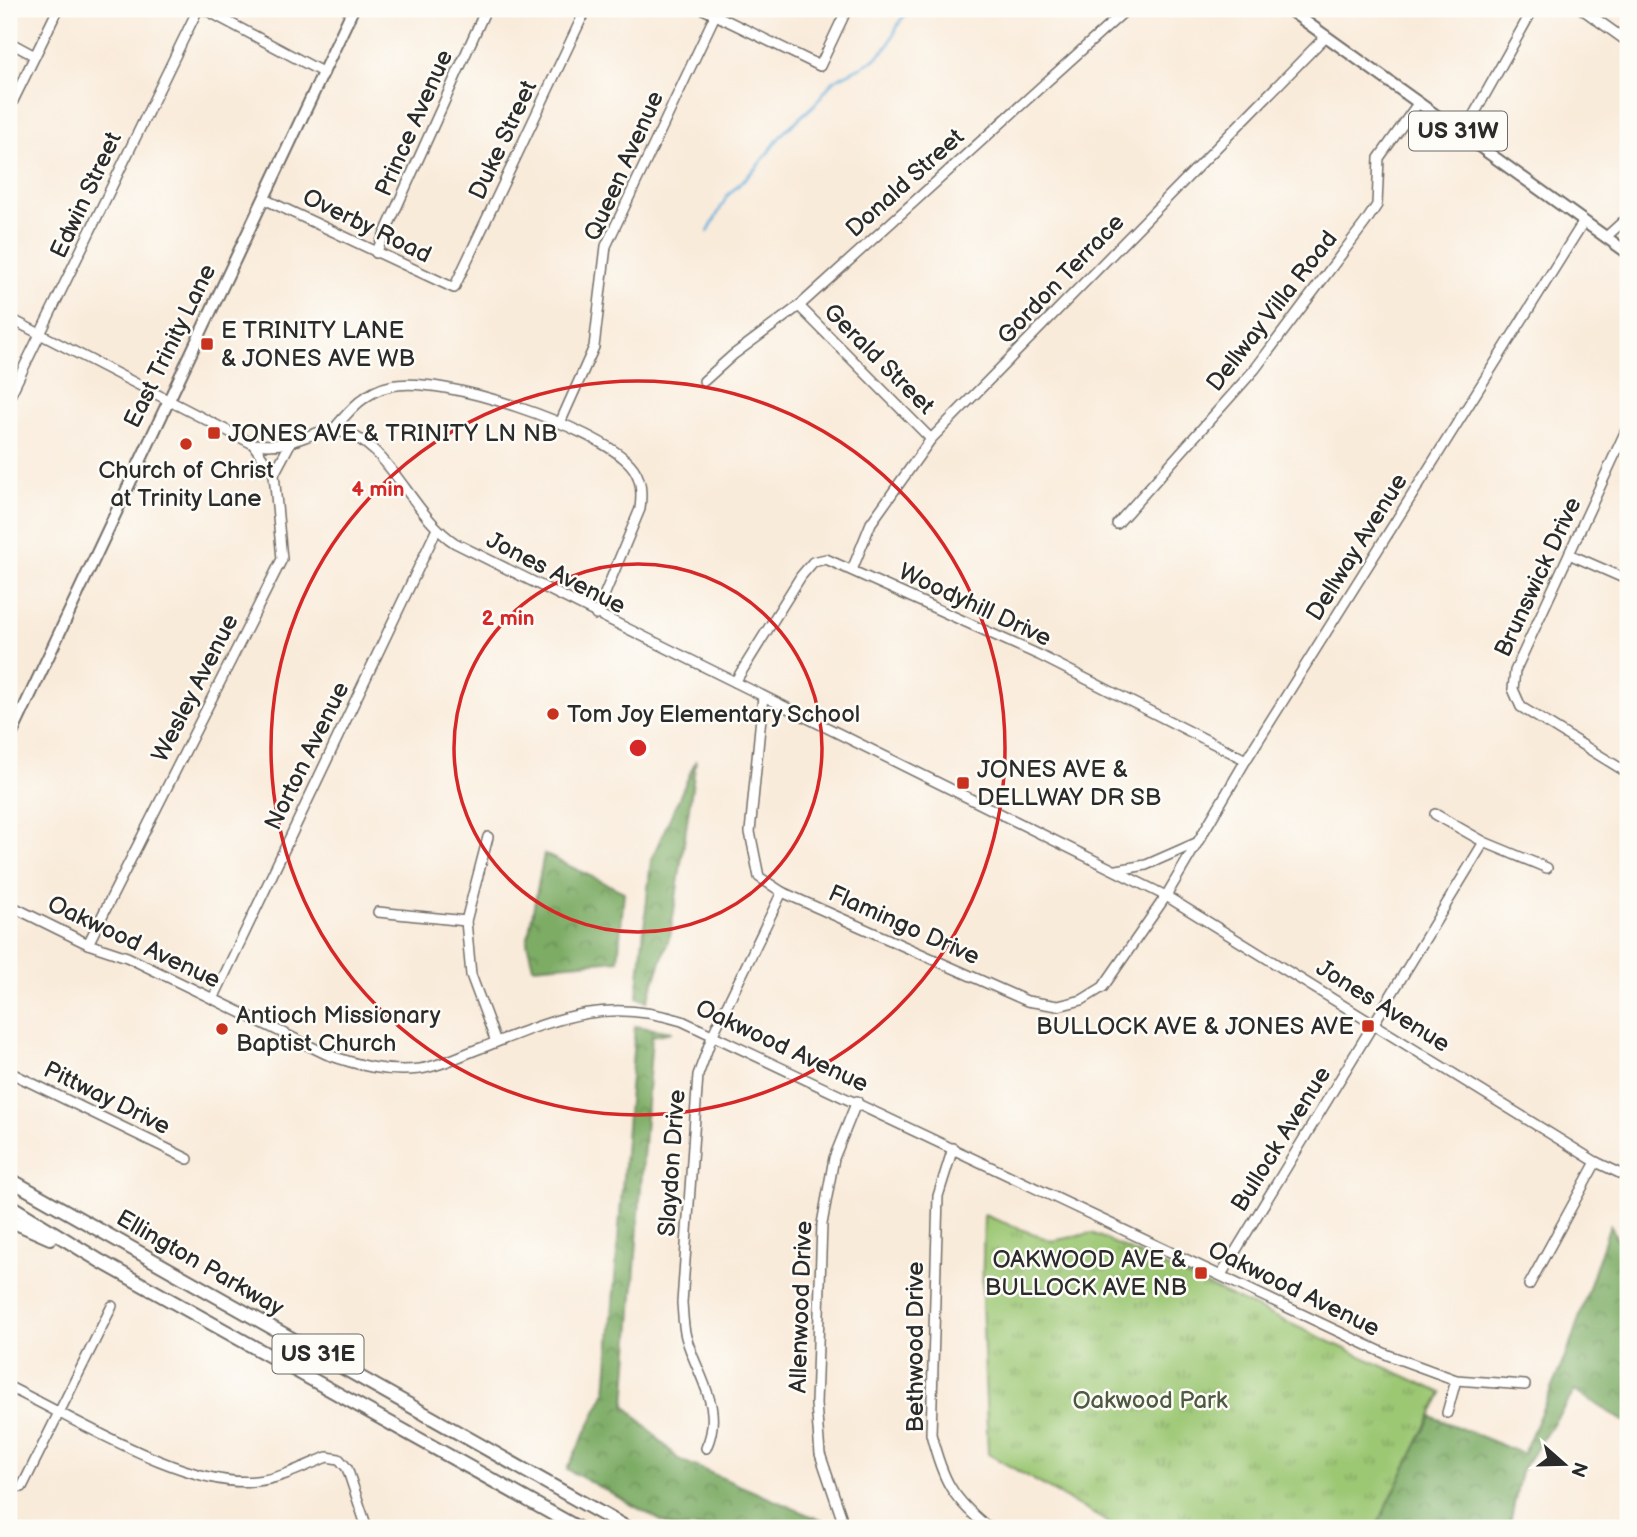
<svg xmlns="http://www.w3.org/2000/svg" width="1637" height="1537" viewBox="0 0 1637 1537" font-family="'Balsamiq Sans',sans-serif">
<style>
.grass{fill:url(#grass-tufts);stroke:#64794f;stroke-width:2}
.forest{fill:url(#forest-crowns);stroke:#546c48;stroke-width:2}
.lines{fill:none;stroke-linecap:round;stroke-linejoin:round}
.stream{stroke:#65afdd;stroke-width:2.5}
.minor-casing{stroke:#736e68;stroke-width:12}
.major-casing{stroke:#736e68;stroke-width:14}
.highway-casing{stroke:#736e68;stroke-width:16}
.minor{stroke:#fff;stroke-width:9}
.major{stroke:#fff;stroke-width:10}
.highway{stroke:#fff;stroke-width:12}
.ring{fill:none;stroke:#d62828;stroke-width:3.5}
.poi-dot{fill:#c8321e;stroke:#fdfcf7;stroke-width:2.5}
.labels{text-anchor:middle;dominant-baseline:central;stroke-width:5;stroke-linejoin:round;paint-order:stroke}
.shield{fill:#fdfcf7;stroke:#6a6a68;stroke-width:2}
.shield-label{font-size:23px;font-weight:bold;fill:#2b2b2b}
.street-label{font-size:24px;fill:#2b2b2b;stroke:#fdfcf7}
.poi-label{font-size:24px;fill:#2b2b2b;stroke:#fdfcf7;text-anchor:start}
.park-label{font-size:24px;fill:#4d5a41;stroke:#fdfcf7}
.centre{fill:#d62828;stroke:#fdfcf7;stroke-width:3.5}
.ring-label{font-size:21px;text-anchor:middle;font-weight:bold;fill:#d62828;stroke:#fdfcf7;stroke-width:5;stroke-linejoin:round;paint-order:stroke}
</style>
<defs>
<pattern id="grass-tufts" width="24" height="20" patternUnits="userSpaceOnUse" patternTransform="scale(1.75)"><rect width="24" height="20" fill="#9cc773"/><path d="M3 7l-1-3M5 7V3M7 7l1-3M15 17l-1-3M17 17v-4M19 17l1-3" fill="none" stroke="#7fa25f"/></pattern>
<pattern id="forest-crowns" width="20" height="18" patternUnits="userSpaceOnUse" patternTransform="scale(1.75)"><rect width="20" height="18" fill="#7dac65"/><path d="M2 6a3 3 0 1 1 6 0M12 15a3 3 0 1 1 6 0" fill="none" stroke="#678c53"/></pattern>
</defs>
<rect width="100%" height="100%" fill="#fdfcf7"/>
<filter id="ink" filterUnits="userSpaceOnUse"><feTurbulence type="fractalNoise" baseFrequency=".0143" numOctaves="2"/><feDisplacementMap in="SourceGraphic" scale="14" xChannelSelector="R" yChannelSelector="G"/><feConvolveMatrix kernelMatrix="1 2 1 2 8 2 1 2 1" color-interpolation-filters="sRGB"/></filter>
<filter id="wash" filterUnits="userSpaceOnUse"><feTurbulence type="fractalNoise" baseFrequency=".00686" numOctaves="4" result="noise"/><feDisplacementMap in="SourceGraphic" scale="28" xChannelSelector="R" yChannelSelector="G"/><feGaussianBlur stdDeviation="1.57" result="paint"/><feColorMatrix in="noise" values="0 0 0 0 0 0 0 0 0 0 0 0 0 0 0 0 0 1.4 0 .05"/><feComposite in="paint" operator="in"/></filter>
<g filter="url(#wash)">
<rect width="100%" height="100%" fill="#f9ebda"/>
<!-- grass -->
<path class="grass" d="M 984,1215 L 1052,1241 L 1092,1233 L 1442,1393 L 1376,1528 L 1118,1528 L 988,1454 L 982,1300 Z"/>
<!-- forest -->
<g class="forest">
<path d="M 696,760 L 671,932 L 647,1002 L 637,997 L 651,860 Z"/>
<path d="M 544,854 L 624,892 L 618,960 L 533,967 L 527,942 Z"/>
<path d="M 635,1026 L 672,1032 L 652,1036 L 625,1405 L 678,1459 L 839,1528 L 674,1528 L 567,1469 L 606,1392 Z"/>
<path d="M 1610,1225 L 1628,1260 L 1628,1424 L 1575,1391 L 1521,1471 L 1509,1528 L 1376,1528 L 1431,1416 L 1523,1454 L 1569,1348 Z"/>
</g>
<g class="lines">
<!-- stream -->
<path class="stream" d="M 708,232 L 727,196 L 756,168 L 783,133 L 815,104 L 833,81 L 874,60 L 888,46 L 900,21 L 910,9"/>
</g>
</g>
<g filter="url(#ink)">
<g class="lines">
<!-- minor casing -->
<g class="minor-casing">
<g id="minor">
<path d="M 204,9 L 324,73"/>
<path d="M 703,9 L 820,66 L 847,9"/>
<path d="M 1582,9 L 1628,42"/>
<path d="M 9,42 L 35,56"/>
<path d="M 9,109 L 58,9"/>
<path d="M 1463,134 L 1533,9"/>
<path d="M 264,199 L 454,288 L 586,9"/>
<path d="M 1606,237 L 1628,217"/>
<path d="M 376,253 L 486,9"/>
<path d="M 799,306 L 931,439"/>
<path d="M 9,318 L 253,444 C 265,445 278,446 290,442 C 306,438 319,429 337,431 C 387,437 411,515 455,543 L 1166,896 L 1596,1162 L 1628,1177"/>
<path d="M 704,381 L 733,355 L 799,306 L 1127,9"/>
<path d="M 9,398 L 198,9"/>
<path d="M 560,423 L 594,347 L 606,246 L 718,9"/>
<path d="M 1628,426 L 1515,671 L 1513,689 L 1521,707 L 1628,773"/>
<path d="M 333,430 C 349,411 365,391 391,386 C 441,374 596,427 630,464 C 642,477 642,493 640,509 L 596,615"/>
<path d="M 274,474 L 291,442"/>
<path d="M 1117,524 L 1255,369 L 1365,223 L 1377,205 L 1379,158 L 1419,102"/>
<path d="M 1571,555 L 1628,580"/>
<path d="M 852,570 L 871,523 L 931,439 L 1326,36"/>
<path d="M 735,682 L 801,576 L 813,562 L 826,559 L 1039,655 L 1246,760"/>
<path d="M 763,696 L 750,832 L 759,877 L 782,892 L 1027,1001 L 1058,1006 L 1082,1000 L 1103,987 L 1166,896 L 1246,760 L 1584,221"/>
<path d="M 1435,814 L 1484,842 L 1547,868"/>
<path d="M 488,837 L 466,921 L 471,975 L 496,1042"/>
<path d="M 1117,870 L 1146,865 L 1196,843"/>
<path d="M 9,905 L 88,944 L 127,957 L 326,1054 C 357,1065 386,1073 420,1069 C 441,1066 461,1055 481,1048 C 554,1020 603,996 682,1021 L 1388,1355 L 1456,1380 L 1525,1385"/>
<path d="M 378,912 L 466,921"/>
<path d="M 88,944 L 282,559 L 274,474 L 253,444"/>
<path d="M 213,999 L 436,531"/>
<path d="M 9,1072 L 188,1159"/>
<path d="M 953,1148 L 938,1196 L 931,1434 C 943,1481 952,1498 989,1528"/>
<path d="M 1221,1275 L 1484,842"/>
<path d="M 1529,1285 L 1596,1162"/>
<path d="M 9,1387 C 74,1418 187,1489 256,1481 C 280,1479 305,1466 327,1457 L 339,1459 L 347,1468 L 367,1528"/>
<path d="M 1447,1413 L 1456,1380"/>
<path d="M 706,1448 C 725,1407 697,1376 686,1337 C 683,1326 683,1314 682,1303 L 698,1075 L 713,1034 L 782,892"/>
<path d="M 22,1487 L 112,1306"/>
<path d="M 841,1516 L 820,1454 L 816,1404 L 822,1224 L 834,1158 L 857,1101"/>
</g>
</g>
<!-- major casing -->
<g class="major-casing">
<g id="major">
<path d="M 1288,9 L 1628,253"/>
<path d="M 9,740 L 353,9"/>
</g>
</g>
<!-- highway casing -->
<g class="highway-casing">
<g id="highway">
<path d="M 9,1179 L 627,1528"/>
<path d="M 9,1205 L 100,1261 L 578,1528"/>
<path d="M 9,1220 L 50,1238"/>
</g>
</g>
<!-- minor -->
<use href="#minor" class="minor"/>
<!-- major -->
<use href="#major" class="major"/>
<!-- highway -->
<use href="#highway" class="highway"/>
</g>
</g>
<!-- distance rings -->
<g class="ring">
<circle cx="638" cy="748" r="184"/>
<circle cx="638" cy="748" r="367"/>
</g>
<!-- markers -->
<g class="poi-dot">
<rect x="200" y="337" width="14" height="14" rx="3.5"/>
<rect x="207" y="426" width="14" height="14" rx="3.5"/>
<circle cx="186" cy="444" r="7"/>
<circle cx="553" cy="714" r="7"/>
<rect x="956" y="776" width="14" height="14" rx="3.5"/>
<rect x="1361" y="1019" width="14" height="14" rx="3.5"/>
<circle cx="222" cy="1029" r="7"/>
<rect x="1194" y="1266" width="14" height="14" rx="3.5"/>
</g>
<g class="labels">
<!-- shield labels -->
<g class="shield">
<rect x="1409" y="111.5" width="98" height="39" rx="5"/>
<rect x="272.5" y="1334.5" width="91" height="39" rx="5"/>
</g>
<g class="shield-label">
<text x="1458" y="131">US 31W</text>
<text x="318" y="1354">US 31E</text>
</g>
<!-- street labels -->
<g class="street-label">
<text transform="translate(414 123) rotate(-66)">Prince Avenue</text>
<text transform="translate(503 140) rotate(-65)">Duke Street</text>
<text transform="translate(624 166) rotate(-66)">Queen Avenue</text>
<text transform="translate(905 183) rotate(-42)">Donald Street</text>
<text transform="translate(86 195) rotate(-65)">Edwin Street</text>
<text transform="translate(367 226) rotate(26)">Overby Road</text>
<text transform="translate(1061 279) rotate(-46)">Gordon Terrace</text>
<text transform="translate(1272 311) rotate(-52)">Dellway Villa Road</text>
<text transform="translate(170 346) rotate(-64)">East Trinity Lane</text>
<text transform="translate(879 359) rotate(45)">Gerald Street</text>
<text transform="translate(1357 547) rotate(-58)">Dellway Avenue</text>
<text transform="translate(556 573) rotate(27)">Jones Avenue</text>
<text transform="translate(1538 577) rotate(-65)">Brunswick Drive</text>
<text transform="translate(975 605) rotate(25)">Woodyhill Drive</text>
<text transform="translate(195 688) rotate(-63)">Wesley Avenue</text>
<text transform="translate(307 756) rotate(-64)">Norton Avenue</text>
<text transform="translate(904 925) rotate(24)">Flamingo Drive</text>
<text transform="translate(134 942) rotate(25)">Oakwood Avenue</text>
<text transform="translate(1383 1006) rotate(32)">Jones Avenue</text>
<text transform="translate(782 1046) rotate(25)">Oakwood Avenue</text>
<text transform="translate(107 1098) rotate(26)">Pittway Drive</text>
<text transform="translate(1281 1139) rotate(-58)">Bullock Avenue</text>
<text transform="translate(672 1163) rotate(-86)">Slaydon Drive</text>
<text transform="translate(200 1263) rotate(30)">Ellington Parkway</text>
<text transform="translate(1294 1289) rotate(26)">Oakwood Avenue</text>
<text transform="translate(801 1307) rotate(-88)">Allenwood Drive</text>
<text transform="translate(915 1347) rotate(-90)">Bethwood Drive</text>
</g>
<!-- poi labels -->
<g class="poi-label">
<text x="221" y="330">E TRINITY LANE<tspan x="221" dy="28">&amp; JONES AVE WB</tspan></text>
<text x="228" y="433">JONES AVE &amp; TRINITY LN NB</text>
<text x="186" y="470" text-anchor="middle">Church of Christ<tspan x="186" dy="28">at Trinity Lane</tspan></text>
<text x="567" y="714">Tom Joy Elementary School</text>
<text x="977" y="769">JONES AVE &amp;<tspan x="977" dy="28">DELLWAY DR SB</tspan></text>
<text x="236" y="1015">Antioch Missionary<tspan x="236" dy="28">Baptist Church</tspan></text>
<text x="1354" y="1026" text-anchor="end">BULLOCK AVE &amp; JONES AVE</text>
<text x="1187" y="1259" text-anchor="end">OAKWOOD AVE &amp;<tspan x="1187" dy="28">BULLOCK AVE NB</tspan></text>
</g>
<!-- park labels -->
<g class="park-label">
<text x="1150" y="1400">Oakwood Park</text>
</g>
</g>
<circle cx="638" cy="748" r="10" class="centre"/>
<g class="ring-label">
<text x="378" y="496">4 min</text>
<text x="508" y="625">2 min</text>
</g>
<!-- margin -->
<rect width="1637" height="1537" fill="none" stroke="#fdfcf7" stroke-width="35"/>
<!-- north arrow -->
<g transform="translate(1564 1464) rotate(110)" stroke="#fdfcf7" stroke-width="5" paint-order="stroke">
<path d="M0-5L12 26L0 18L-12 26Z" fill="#2b2b2b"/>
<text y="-10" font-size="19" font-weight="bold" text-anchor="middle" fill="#2b2b2b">N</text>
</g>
</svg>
